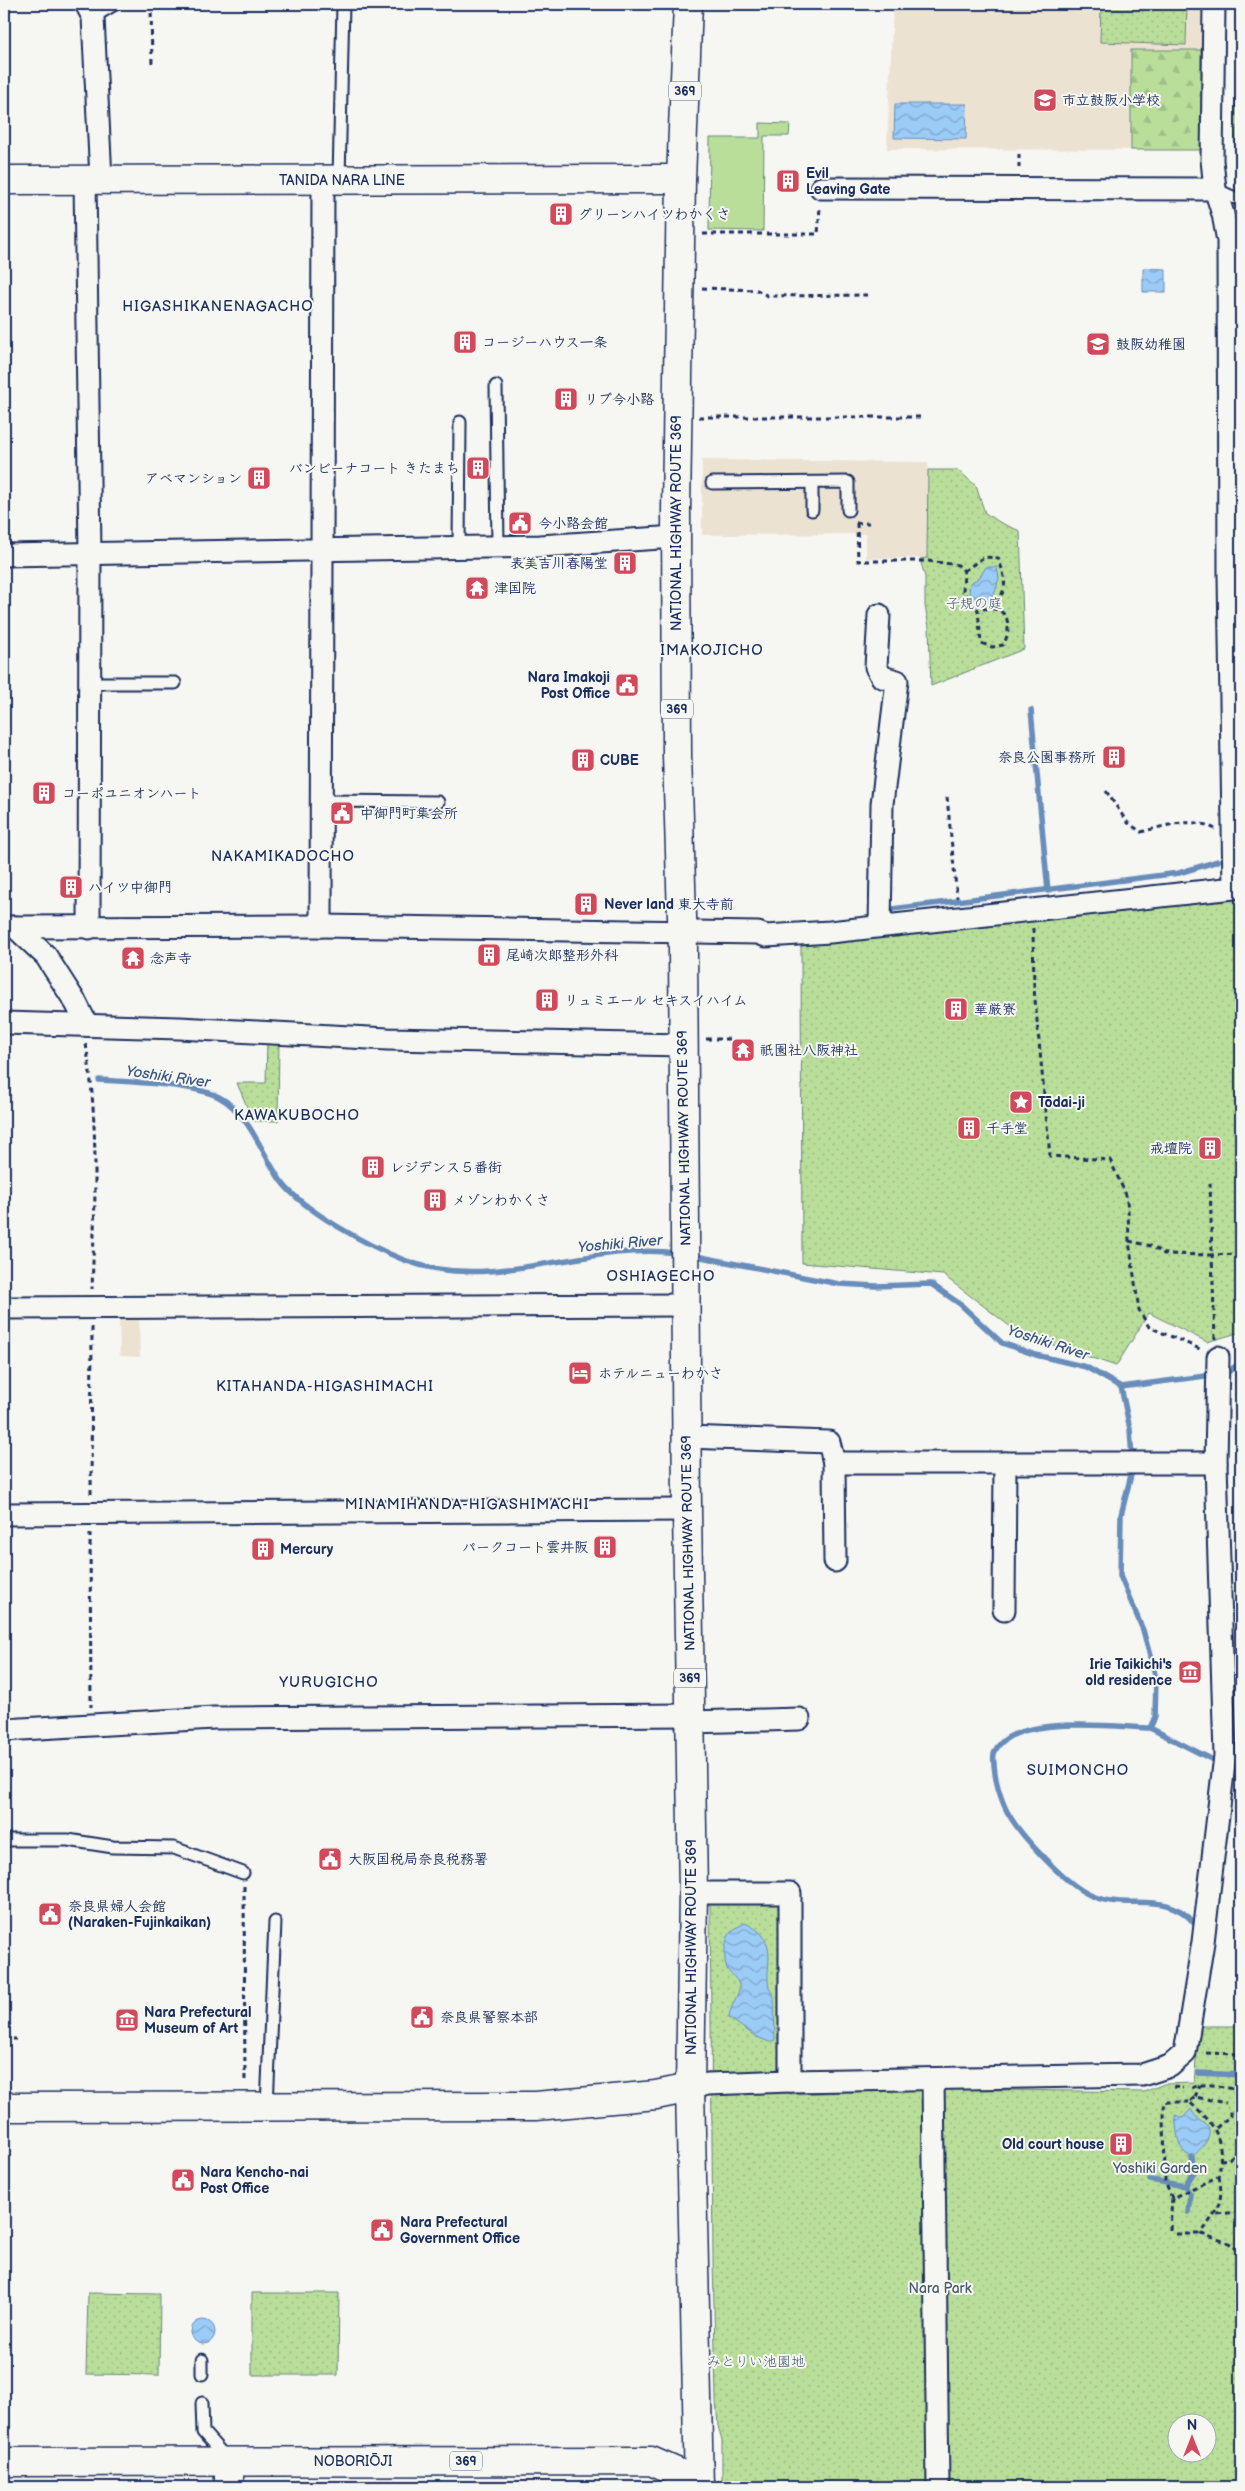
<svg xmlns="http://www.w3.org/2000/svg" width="1245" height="2491" viewBox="0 0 1245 2491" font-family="'Balsamiq Sans','Klee One',sans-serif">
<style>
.built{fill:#ece2d2}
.grass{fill:#b9de99;stroke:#6a867c}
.forest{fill:url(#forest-firs);stroke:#6a867c}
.park{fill:url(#park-dots);stroke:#6a867c;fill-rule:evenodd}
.water{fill:url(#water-waves);stroke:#688dba}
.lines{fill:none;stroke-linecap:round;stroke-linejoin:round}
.stream{stroke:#688dba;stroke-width:5.5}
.lane-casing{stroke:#1b2f5e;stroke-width:15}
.street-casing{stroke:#1b2f5e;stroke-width:25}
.secondary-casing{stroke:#1b2f5e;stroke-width:31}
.highway-casing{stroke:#1b2f5e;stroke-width:31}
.path{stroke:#1b2f5e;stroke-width:3;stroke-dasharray:5 4;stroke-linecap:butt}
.lane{stroke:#f6f6f2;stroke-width:11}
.street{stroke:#f6f6f2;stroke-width:21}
.secondary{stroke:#f6f6f2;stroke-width:28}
.highway{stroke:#f6f6f2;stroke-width:28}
.labels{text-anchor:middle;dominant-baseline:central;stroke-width:4;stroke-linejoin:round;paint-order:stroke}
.shield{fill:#f6f6f2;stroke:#5d6b8a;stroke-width:1}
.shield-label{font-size:12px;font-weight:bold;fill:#1b2f5e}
.poi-label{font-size:14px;font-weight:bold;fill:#1b2f5e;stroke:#f6f6f2;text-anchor:start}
.street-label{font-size:14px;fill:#1b2f5e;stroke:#f6f6f2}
.park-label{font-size:14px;fill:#425b6d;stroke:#f6f6f2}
.neighbourhood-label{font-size:15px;letter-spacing:1px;fill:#1b2f5e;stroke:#f6f6f2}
.water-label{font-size:15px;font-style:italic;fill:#3b5684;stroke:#f6f6f2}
</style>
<defs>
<pattern id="forest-firs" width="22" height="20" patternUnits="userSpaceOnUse" patternTransform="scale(1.25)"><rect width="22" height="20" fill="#b9de99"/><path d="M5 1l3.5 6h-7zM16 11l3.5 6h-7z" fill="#9ebf86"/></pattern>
<pattern id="park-dots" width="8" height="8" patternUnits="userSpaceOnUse" patternTransform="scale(1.25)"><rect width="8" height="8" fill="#b9de99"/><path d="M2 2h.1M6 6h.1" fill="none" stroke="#9ebf86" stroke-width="1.8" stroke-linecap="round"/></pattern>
<pattern id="water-waves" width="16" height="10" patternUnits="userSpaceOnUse" patternTransform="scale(1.25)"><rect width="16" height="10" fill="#9bcbf7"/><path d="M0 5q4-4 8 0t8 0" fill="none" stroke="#7ea5cb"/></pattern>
</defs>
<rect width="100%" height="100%" fill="#f6f6f2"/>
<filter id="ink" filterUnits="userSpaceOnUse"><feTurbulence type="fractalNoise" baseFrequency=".02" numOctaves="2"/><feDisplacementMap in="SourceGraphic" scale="10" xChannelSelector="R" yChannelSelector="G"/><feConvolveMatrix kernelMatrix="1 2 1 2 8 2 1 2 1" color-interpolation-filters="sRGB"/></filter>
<g filter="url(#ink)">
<!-- built -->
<g class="built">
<path d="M 893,4 L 1202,4 L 1201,150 L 887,149 Z"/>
<path d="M 702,460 L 928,462 L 927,558 L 866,558 L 866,534 L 702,535 Z"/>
<path d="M 119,1316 L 139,1316 L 140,1357 L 120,1356 Z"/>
</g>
<!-- grass -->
<path class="grass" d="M 760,123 L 790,124 L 789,136 L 764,136 L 763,231 L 709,230 L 710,138 L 760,138 Z"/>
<!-- forest -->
<rect class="forest" x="1131" y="50" width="70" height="100"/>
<!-- park -->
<g class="park">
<path d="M 1101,4 L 1187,4 L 1186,45 L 1100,42 Z"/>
<path d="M 1236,4 L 1241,4 L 1241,792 L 1235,198 Z"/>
<path d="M 928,470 L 958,470 L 976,486 L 985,513 L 1001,523 L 1020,531 L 1024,649 L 931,686 L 929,627 L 925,606 L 925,577 L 920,559 L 927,558 Z"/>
<path d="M 1241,895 L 1241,1332 L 1207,1342 L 1149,1313 L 1116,1366 L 1020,1334 L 943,1275 L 802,1263 L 801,941 Z"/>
<path d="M 267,1038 L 279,1039 L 278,1121 L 253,1121 L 237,1083 L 266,1083 Z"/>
<path d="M 710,1900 L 775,1900 L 784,1905 L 785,2058 L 790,2094 L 938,2089 L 1144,2092 L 1164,2084 L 1194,2083 L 1199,2026 L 1241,2026 L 1241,2487 L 722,2487 L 722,2440 L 718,2426 L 716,2400 L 713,2259 ZM 1178,2424 L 1208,2424 L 1208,2454 L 1178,2454 Z"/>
<path d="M 88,2293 L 160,2294 L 159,2375 L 86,2374 Z"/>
<path d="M 252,2293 L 339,2293 L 338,2375 L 252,2375 Z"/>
</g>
<!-- water -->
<g class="water">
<path d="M 895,104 L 967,104 L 966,139 L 894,138 Z"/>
<path d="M 1143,268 L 1166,269 L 1166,292 L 1143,292 Z"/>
<path d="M 986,567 L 997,567 L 999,578 L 992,602 L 983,603 L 969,593 L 970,583 L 979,578 Z"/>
<path d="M 745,1923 C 788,1941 756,1977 774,1996 L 775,2040 L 769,2042 L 755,2036 L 729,2018 C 729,2007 742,1991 739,1985 C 738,1979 730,1974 727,1969 C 723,1959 724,1939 732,1931 C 735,1928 741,1925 745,1923 Z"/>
<path d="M 1191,2109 C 1195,2117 1197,2118 1204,2123 C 1218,2134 1200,2150 1192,2157 C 1176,2152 1177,2129 1175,2115 L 1183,2118 Z"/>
<circle cx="203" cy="2332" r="12"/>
</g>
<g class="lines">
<!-- stream -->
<g class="stream">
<path d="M 1031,710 L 1048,891"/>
<path d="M 892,909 L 1179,873 L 1218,861"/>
<path d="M 99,1080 C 128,1082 195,1084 219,1097 C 249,1113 262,1154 281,1181 C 303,1211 369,1246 404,1260 C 492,1294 587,1241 677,1253"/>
<path d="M 691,1255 L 839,1284 L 876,1286 L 931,1284 L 960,1304 L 1002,1343 L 1036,1355 L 1086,1367 L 1121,1387 L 1130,1429 L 1132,1458"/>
<path d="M 1222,1373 L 1228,1372 L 1241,1362"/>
<path d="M 1121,1387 L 1213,1375"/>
<path d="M 1133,1467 L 1121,1515 L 1120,1576 L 1143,1630 L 1156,1678 L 1155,1717 L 1150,1728 C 1116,1727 1007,1713 994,1754 C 993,1757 994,1762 994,1765 C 995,1778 999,1793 1004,1805 C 1014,1830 1062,1880 1086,1893 C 1123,1914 1165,1887 1194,1923"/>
<path d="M 1150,1728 L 1219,1763"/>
<path d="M 1228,1764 L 1241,1766"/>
<path d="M 1198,2073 L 1241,2075"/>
<path d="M 1150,2180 L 1185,2186 L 1194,2172 L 1192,2157"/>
<path d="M 1185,2186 L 1190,2194 L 1188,2212"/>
</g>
<!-- lane casing -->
<g class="lane-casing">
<g id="lane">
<path d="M 93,17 L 115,4"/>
<path d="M 339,179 L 343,4"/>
<path d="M 1215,189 L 1235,198 L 1241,198"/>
<path d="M 496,386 L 498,547"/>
<path d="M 712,483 L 848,482 L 848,510"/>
<path d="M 812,483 L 812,510"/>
<path d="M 459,548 L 460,422"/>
<path d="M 90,683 L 175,683"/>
<path d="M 322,801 L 438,802"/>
<path d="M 4,1840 L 68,1840 L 113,1847 L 174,1848 L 243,1873"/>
<path d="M 267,2106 L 275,1922"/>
<path d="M 202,2360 L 202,2374"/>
<path d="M 202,2403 L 203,2432 L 226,2458"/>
</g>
</g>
<!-- street casing -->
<g class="street-casing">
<g id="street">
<path d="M 86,4 L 93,17 L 101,179"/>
<path d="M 85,179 L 90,554 L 89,928"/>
<path d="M 821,188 L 1215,189"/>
<path d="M 4,555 L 540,546 L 676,537"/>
<path d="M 879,615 L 876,667 L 882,677 L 897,681 L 882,804 L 880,926"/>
<path d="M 321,926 L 323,180"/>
<path d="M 4,927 L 321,926 L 758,933 L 766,936 L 830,932 L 1234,888 L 1229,576 L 1228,241 L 1223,214 L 1215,189 L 1212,160 L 1214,4"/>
<path d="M 15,927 L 46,956 L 76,1003 L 87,1025"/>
<path d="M 4,1023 L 179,1028 L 388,1039 L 683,1045"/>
<path d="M 4,1308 L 685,1305"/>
<path d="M 687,1437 L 829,1442 L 834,1463 L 1216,1463"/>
<path d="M 834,1463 L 835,1561"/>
<path d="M 4,1514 L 687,1510"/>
<path d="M 1004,1610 L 1005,1463"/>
<path d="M 691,1722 L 799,1719"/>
<path d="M 4,1730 L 214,1718 L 691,1715"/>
<path d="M 693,1893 L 790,1893 L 790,2081"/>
<path d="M 933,2079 L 938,2487"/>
<path d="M 690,2088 L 708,2084 L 790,2081 L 1142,2075 L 1170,2066 L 1185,2053 L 1203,1942 L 1225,1756 L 1216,1463 L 1218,1357"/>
</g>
</g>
<!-- secondary casing -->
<g class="secondary-casing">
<g id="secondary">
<path d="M 4,180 L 681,179"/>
<path d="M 4,2107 L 536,2106 L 656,2095 L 690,2088"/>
<path d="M 229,2462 L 229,2487"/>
</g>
</g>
<!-- highway casing -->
<g class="highway-casing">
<g id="highway">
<path d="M 688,4 L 681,179 L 676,511 L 677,755 L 683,949 L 687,1510 L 693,1893 L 690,2088 L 699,2487"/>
<path d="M 4,2462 L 651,2461 L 699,2482"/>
</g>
</g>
<!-- path -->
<g class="path">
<path d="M 151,4 L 152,67"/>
<path d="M 1019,154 L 1019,171"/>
<path d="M 703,234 L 818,234 L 820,207"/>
<path d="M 702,288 L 757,290 L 768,296 L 868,295"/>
<path d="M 699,417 L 922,417"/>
<path d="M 856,523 L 869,523"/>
<path d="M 857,523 L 858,561 L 928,561 L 958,565 L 964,571 L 963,591 L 978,610 L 981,643 L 992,647 L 1003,645 C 1010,634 1012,612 994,609 C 989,608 983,609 978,610"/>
<path d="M 964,571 L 984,557 L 998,558 C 1007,581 1008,588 993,609"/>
<path d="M 1106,791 L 1127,822 L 1141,832 C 1165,826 1192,816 1215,829"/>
<path d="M 947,797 L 957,898"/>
<path d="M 1033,928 L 1034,989 L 1050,1156 L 1110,1160 L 1126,1195 L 1128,1209 L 1129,1241 L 1139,1310 L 1149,1327 L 1200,1349"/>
<path d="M 706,1039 L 732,1039"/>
<path d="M 86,1044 C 99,1124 95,1208 92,1289"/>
<path d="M 1129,1241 L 1151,1246 L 1164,1254 L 1212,1255 L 1210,1182"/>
<path d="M 1215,1339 L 1212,1255 L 1241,1254"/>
<path d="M 91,1494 L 92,1326"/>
<path d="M 90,1533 L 91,1707"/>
<path d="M 244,1886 L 245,2084"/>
<path d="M 4,2039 L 16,2039"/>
<path d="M 1206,2053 L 1241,2054"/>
<path d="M 1173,2087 L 1183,2088"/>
<path d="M 1192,2088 C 1208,2080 1225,2089 1241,2090"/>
<path d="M 1195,2097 L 1200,2085"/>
<path d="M 1216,2128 L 1230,2116 L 1230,2110"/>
<path d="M 1220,2160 L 1229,2159 L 1241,2147"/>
<path d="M 1219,2176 C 1225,2205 1215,2212 1201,2234 L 1229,2243 L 1237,2251 L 1241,2263"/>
<path d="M 1172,2198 L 1165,2181 L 1164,2108 L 1165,2102 L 1189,2102"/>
<path d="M 1217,2214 L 1241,2212"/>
<path d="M 1170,2230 L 1172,2198 L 1219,2176 C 1224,2140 1217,2124 1189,2102 L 1195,2097 L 1226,2103"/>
<path d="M 1176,2234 L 1201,2234"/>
</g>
<!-- lane -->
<use href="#lane" class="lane"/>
<!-- street -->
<use href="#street" class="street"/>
<!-- secondary -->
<use href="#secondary" class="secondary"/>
<!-- highway -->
<use href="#highway" class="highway"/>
</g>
</g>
<!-- icons -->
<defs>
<g id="school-square" transform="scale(1.25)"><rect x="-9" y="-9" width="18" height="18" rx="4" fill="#d1495b" stroke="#f6f6f2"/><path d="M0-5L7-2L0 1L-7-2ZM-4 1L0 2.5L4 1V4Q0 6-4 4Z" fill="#fff"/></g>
<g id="building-square" transform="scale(1.25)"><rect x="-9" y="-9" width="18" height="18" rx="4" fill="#d1495b" stroke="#f6f6f2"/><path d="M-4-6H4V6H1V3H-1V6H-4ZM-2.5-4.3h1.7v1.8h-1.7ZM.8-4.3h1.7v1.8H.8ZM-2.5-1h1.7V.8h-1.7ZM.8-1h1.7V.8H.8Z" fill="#fff"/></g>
<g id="civic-square" transform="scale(1.25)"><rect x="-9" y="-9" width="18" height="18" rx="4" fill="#d1495b" stroke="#f6f6f2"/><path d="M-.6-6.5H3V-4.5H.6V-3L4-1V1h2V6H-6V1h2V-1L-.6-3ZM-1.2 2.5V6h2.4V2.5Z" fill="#fff"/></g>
<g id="temple-square" transform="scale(1.25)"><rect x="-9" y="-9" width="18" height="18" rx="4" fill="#d1495b" stroke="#f6f6f2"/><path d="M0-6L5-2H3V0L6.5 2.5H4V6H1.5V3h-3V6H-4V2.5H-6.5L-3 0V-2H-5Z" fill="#fff"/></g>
<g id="sight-square" transform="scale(1.25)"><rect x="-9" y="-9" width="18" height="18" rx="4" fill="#d1495b" stroke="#f6f6f2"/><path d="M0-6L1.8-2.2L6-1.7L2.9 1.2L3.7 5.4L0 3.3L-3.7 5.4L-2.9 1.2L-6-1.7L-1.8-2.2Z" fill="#fff"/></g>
<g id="hotel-square" transform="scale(1.25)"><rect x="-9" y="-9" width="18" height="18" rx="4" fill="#d1495b" stroke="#f6f6f2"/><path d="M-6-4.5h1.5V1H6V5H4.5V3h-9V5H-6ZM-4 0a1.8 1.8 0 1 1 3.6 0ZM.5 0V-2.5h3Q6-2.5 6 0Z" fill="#fff"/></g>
<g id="museum-square" transform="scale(1.25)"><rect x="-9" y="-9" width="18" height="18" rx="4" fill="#d1495b" stroke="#f6f6f2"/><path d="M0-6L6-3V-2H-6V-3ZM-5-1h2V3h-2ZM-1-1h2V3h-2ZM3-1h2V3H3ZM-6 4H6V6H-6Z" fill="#fff"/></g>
</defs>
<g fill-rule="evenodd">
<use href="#school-square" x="1045" y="100"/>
<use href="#building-square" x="788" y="181"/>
<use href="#building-square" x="561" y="214"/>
<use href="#building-square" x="465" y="342"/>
<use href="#school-square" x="1098" y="344"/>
<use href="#building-square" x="566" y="399"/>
<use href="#building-square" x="478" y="468"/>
<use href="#building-square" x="259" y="478"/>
<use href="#civic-square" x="520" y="523"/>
<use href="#building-square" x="625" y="563"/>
<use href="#temple-square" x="477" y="588"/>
<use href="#civic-square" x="627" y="685"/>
<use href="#building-square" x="1114" y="757"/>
<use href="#building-square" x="583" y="760"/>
<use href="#building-square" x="44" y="793"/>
<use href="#civic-square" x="342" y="813"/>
<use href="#building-square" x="71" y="887"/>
<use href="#building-square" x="586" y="904"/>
<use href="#building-square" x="489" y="955"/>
<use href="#temple-square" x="133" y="958"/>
<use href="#building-square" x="547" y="1000"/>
<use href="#building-square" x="956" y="1009"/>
<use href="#temple-square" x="743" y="1050"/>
<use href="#sight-square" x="1021" y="1102"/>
<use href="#building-square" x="969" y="1128"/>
<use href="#building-square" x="1210" y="1148"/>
<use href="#building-square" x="373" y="1167"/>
<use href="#building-square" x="435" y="1200"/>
<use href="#hotel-square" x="580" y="1373"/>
<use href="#building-square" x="605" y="1547"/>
<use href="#building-square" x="263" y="1549"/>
<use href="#museum-square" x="1190" y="1672"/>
<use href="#civic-square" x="330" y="1859"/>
<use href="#civic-square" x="50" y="1914"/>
<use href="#civic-square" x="422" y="2017"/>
<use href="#museum-square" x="127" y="2020"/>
<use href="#building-square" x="1121" y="2144"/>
<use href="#civic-square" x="183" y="2180"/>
<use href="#civic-square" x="382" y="2230"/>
</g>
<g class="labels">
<!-- shield labels -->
<g class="shield">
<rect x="669" y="81.5" width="32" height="19" rx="4"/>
<rect x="661" y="699.5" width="32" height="19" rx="4"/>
<rect x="674" y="1668.5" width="32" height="19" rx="4"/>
<rect x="450" y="2451.5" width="32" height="19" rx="4"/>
</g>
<g class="shield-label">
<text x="685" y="91">369</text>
<text x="677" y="709">369</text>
<text x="690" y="1678">369</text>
<text x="466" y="2461">369</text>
</g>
<!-- poi labels -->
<g class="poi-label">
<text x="1062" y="100">市立鼓阪小学校</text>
<text x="806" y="173">Evil<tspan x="806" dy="16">Leaving Gate</tspan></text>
<text x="578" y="214">グリーンハイツわかくさ</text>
<text x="482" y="342">コージーハウス一条</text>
<text x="1116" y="344">鼓阪幼稚園</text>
<text x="584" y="399">リブ今小路</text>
<text x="460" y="468" text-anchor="end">バンビーナコート きたまち</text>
<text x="242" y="478" text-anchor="end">アベマンション</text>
<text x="538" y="523">今小路会館</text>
<text x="608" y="563" text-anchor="end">表美吉川春陽堂</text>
<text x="494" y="588">津国院</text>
<text x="610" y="677" text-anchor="end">Nara Imakoji<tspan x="610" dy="16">Post Office</tspan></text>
<text x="1096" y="757" text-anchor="end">奈良公園事務所</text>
<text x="600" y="760">CUBE</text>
<text x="62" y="793">コーポユニオンハート</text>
<text x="360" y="813">中御門町集会所</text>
<text x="88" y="887">ハイツ中御門</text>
<text x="604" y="904">Never land 東大寺前</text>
<text x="506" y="955">尾崎次郎整形外科</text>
<text x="150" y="958">念声寺</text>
<text x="564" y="1000">リュミエール セキスイハイム</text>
<text x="974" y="1009">華厳寮</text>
<text x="760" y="1050">祇園社八阪神社</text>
<text x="1038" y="1102">Tōdai-ji</text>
<text x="986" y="1128">千手堂</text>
<text x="1192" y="1148" text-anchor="end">戒壇院</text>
<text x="390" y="1167">レジデンス５番街</text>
<text x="452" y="1200">メゾンわかくさ</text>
<text x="598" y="1373">ホテルニューわかさ</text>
<text x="588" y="1547" text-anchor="end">パークコート雲井阪</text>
<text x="280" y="1549">Mercury</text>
<text x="1172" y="1664" text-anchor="end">Irie Taikichi's<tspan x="1172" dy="16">old residence</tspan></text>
<text x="348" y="1859">大阪国税局奈良税務署</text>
<text x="68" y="1906">奈良県婦人会館<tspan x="68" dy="16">(Naraken-Fujinkaikan)</tspan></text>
<text x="144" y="2012">Nara Prefectural<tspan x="144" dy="16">Museum of Art</tspan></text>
<text x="440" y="2017">奈良県警察本部</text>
<text x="1104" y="2144" text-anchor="end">Old court house</text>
<text x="200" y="2172">Nara Kencho-nai<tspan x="200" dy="16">Post Office</tspan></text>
<text x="400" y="2222">Nara Prefectural<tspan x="400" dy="16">Government Office</tspan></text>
</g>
<!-- street labels -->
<g class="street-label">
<text x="342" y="180">TANIDA NARA LINE</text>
<text transform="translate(676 523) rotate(-90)">NATIONAL HIGHWAY ROUTE 369</text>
<text transform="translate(684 1138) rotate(-91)">NATIONAL HIGHWAY ROUTE 369</text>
<text transform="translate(688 1543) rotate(-91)">NATIONAL HIGHWAY ROUTE 369</text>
<text transform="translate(691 1947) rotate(-90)">NATIONAL HIGHWAY ROUTE 369</text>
<text x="353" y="2461">NOBORIŌJI</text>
</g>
<!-- park labels -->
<g class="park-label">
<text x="974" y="603">子規の庭</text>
<text x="1160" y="2168">Yoshiki Garden</text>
<text x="940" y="2288">Nara Park</text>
<text x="756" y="2361">みとりい池園地</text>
</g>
<!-- neighbourhood labels -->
<g class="neighbourhood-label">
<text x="218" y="306">HIGASHIKANENAGACHO</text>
<text x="712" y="650">IMAKOJICHO</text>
<text x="283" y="856">NAKAMIKADOCHO</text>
<text x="297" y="1115">KAWAKUBOCHO</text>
<text x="661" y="1276">OSHIAGECHO</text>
<text x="325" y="1386">KITAHANDA-HIGASHIMACHI</text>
<text x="467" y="1504">MINAMIHANDA-HIGASHIMACHI</text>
<text x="329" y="1682">YURUGICHO</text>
<text x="1078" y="1770">SUIMONCHO</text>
</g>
<!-- water labels -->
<g class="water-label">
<text transform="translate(168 1077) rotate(8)">Yoshiki River</text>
<text transform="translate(620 1244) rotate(-5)">Yoshiki River</text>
<text transform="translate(1048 1343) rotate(18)">Yoshiki River</text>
</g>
</g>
<!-- margin -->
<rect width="1245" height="2491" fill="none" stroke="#f6f6f2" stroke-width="20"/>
<rect x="10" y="10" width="1225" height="2471" fill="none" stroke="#1b2f5e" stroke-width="2" filter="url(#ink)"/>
<!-- north arrow -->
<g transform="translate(1192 2438)"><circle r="24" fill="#f6f6f2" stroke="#9ea6b7"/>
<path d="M0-4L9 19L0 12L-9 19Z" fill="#d1495b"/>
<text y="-8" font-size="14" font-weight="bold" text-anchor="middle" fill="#1b2f5e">N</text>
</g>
</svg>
